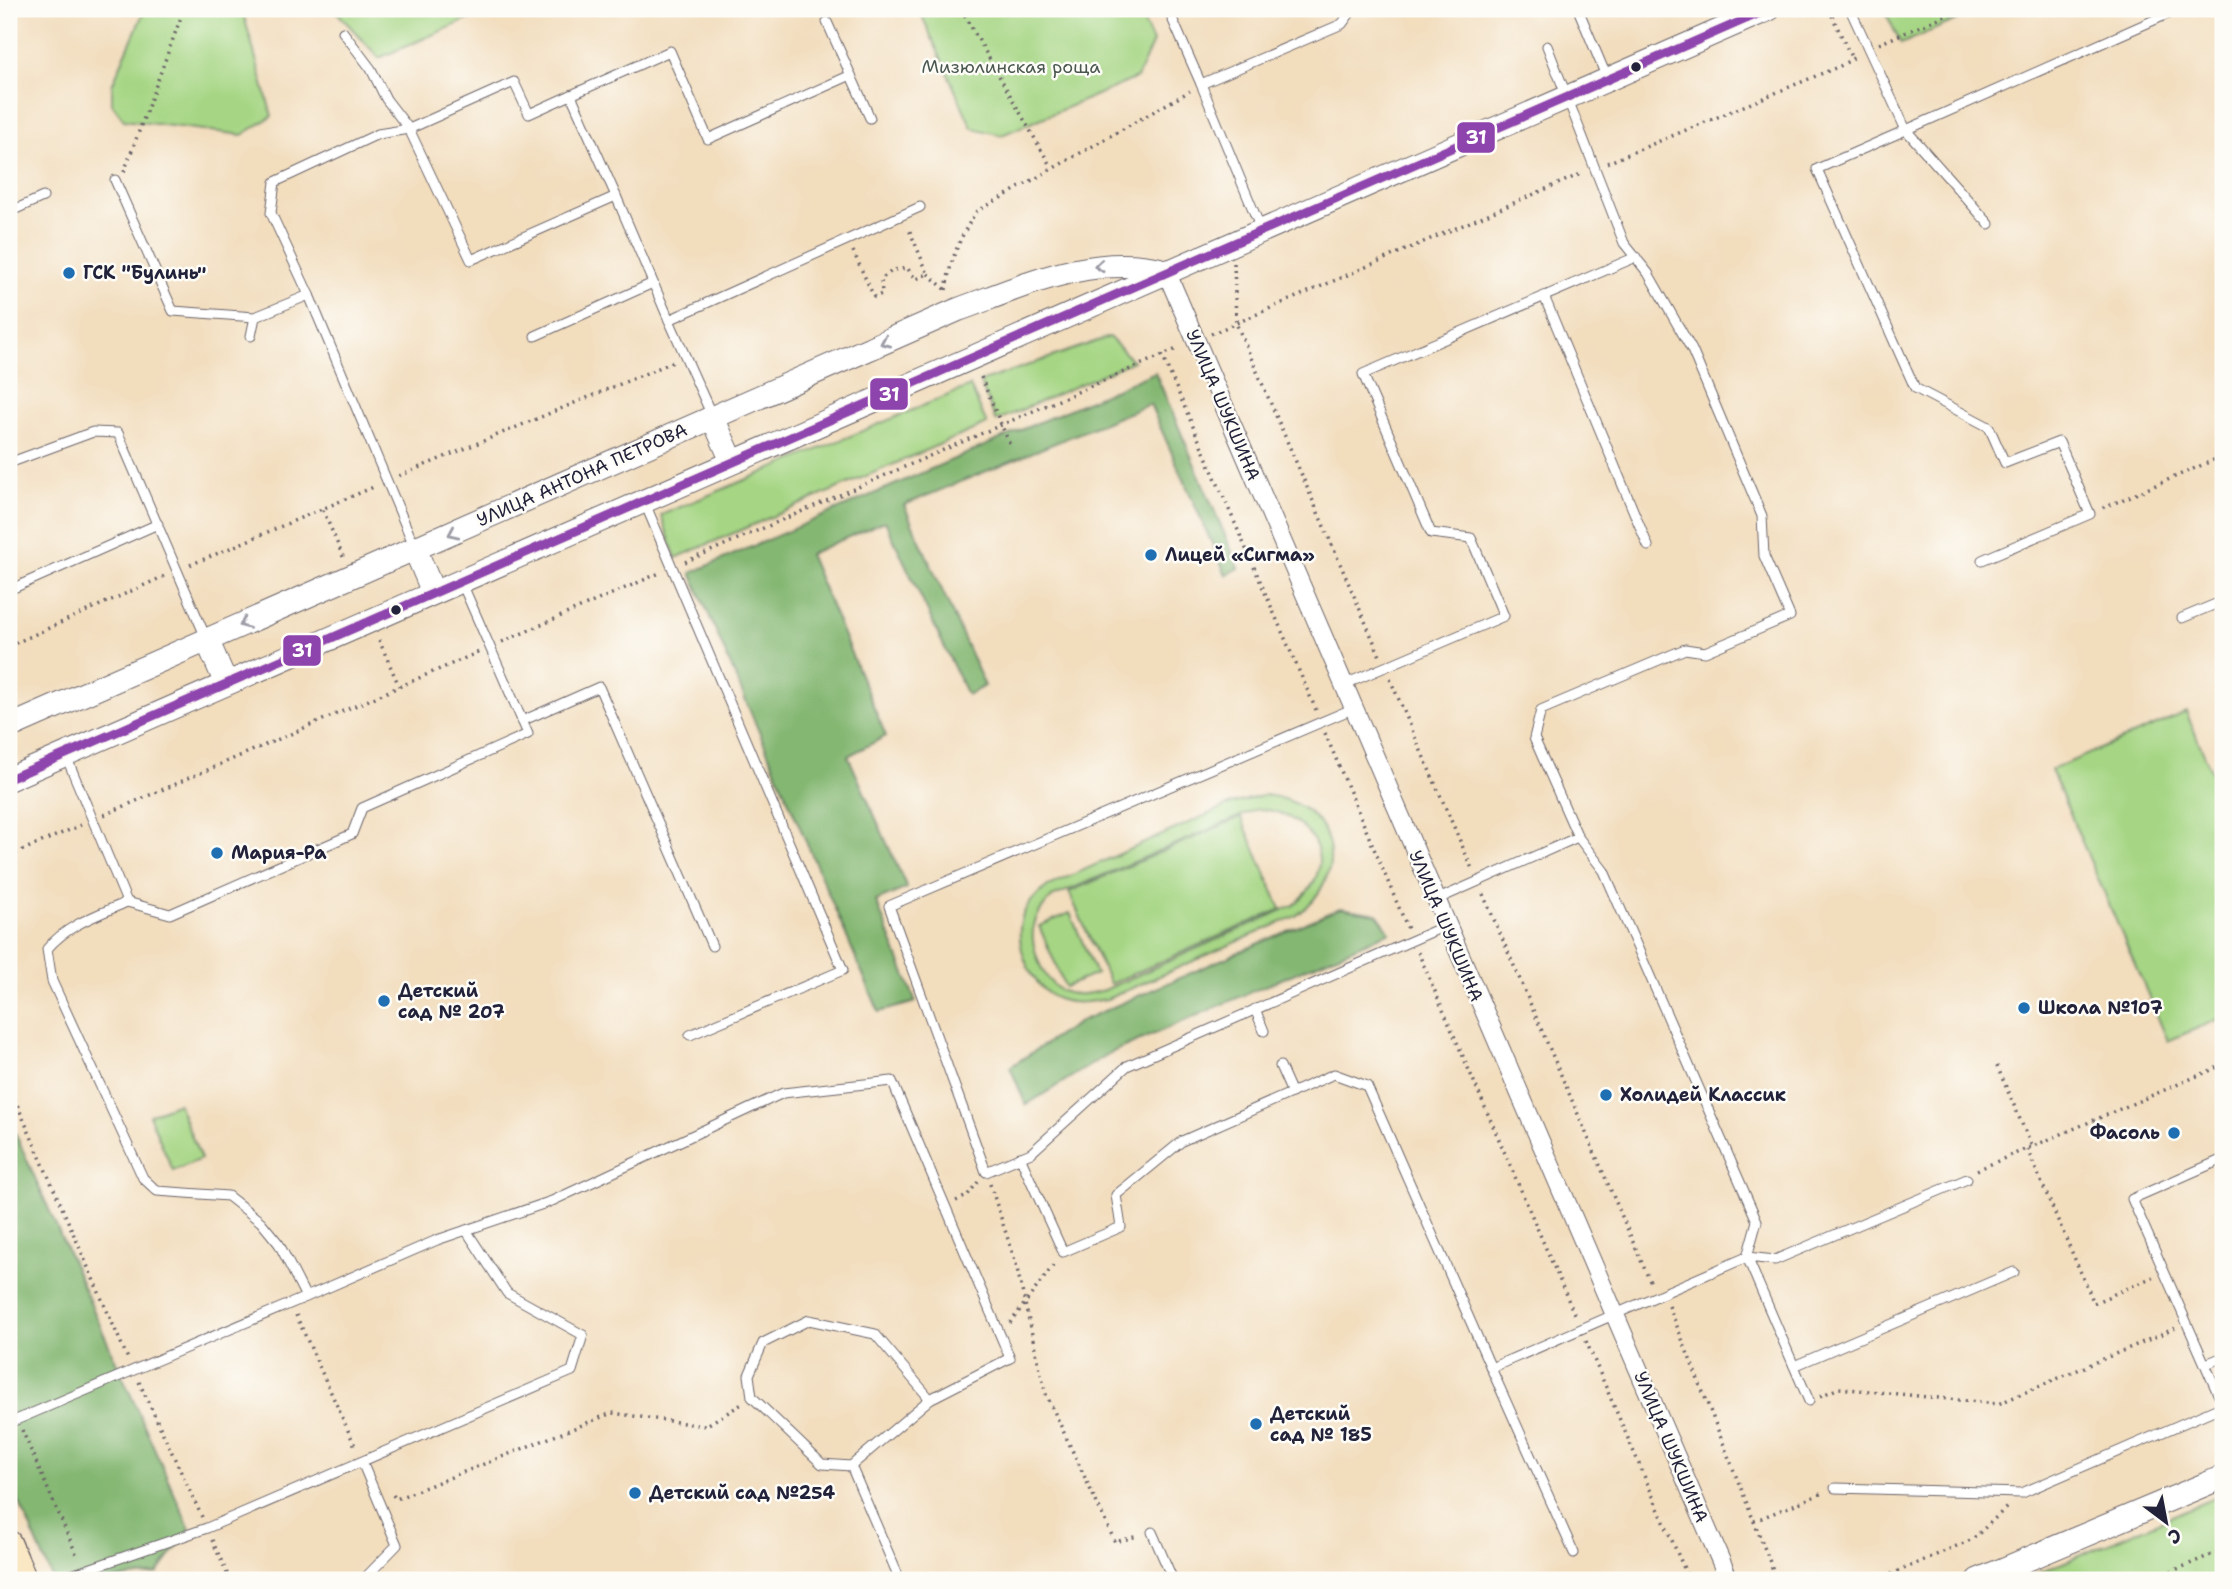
<svg xmlns="http://www.w3.org/2000/svg" width="2232" height="1589" viewBox="0 0 2232 1589" font-family="'Shantell Sans',sans-serif">
<style>
.green{fill:#a6d684;stroke:#647c60;stroke-width:2;fill-rule:evenodd}
.forest{fill:#84b772;stroke:#536c56;stroke-width:2}
.lines{fill:none;stroke-linecap:round;stroke-linejoin:round}
.service-casing{stroke:#6b6368;stroke-width:11}
.minor-casing{stroke:#6b6368;stroke-width:20}
.tertiary-casing{stroke:#6b6368;stroke-width:25}
.secondary-casing{stroke:#6b6368;stroke-width:27}
.path{stroke:#6b6368;stroke-width:3.5;stroke-dasharray:2 5;stroke-linecap:butt}
.service{stroke:#fff;stroke-width:9}
.minor{stroke:#fff;stroke-width:18}
.tertiary{stroke:#fff;stroke-width:23}
.secondary{stroke:#fae7c3;stroke-width:24}
.bus-1-casing{stroke:#fdfcf7;stroke-width:14}
.bus-1{stroke:#8e44ad;stroke-width:9}
.oneway{stroke:#9c9ca7}
.bus-dot{fill:#22223b;stroke:#fdfcf7;stroke-width:2.5}
.poi-dot{fill:#1f6fb2;stroke:#fdfcf7;stroke-width:2.5}
.labels{text-anchor:middle;dominant-baseline:central;stroke-width:5;stroke-linejoin:round;paint-order:stroke}
.park-label{font-size:18px;fill:#4a5851;stroke:#fdfcf7}
.poi-label{font-size:18px;font-weight:bold;fill:#22223b;stroke:#fdfcf7;text-anchor:start}
.street-label{font-size:18px;fill:#22223b;stroke:#fdfcf7}
.line-badge{stroke:#fdfcf7;stroke-width:2.5}
.badge-label{font-size:19px;text-anchor:middle;font-weight:bold;fill:#fff}
</style>
<rect width="100%" height="100%" fill="#fdfcf7"/>
<filter id="ink" filterUnits="userSpaceOnUse"><feTurbulence type="fractalNoise" baseFrequency=".0143" numOctaves="2"/><feDisplacementMap in="SourceGraphic" scale="14" xChannelSelector="R" yChannelSelector="G"/><feConvolveMatrix kernelMatrix="1 2 1 2 8 2 1 2 1" color-interpolation-filters="sRGB"/></filter>
<filter id="wash" filterUnits="userSpaceOnUse"><feTurbulence type="fractalNoise" baseFrequency=".00686" numOctaves="4" result="noise"/><feDisplacementMap in="SourceGraphic" scale="28" xChannelSelector="R" yChannelSelector="G"/><feGaussianBlur stdDeviation="1.57" result="paint"/><feColorMatrix in="noise" values="0 0 0 0 0 0 0 0 0 0 0 0 0 0 0 0 0 1.4 0 .05"/><feComposite in="paint" operator="in"/></filter>
<g filter="url(#wash)">
<rect width="100%" height="100%" fill="#f2ddbd"/>
<!-- green -->
<g class="green">
<path d="M 145,9 L 242,9 L 272,116 L 242,135 L 124,120 L 112,104 L 112,85 Z"/>
<path d="M 334,9 L 492,9 L 379,58 Z"/>
<path d="M 919,9 L 1138,9 L 1153,42 L 1137,78 L 1002,135 L 972,128 Z"/>
<path d="M 1884,9 L 1982,9 L 1901,44 Z"/>
<path d="M 1109,337 L 1133,361 L 996,421 L 980,382 Z"/>
<path d="M 970,386 L 987,424 L 676,558 L 661,515 Z"/>
<path d="M 2186,712 L 2223,798 L 2223,1017 L 2168,1041 L 2051,770 Z"/>
<path d="M 1265,795 C 1336,803 1353,874 1296,916 L 1107,999 C 1091,1002 1074,1005 1058,999 C 1031,988 1012,942 1023,915 C 1028,902 1038,894 1048,886 L 1231,804 ZM 1257,809 C 1292,809 1332,841 1315,880 C 1310,890 1302,898 1294,905 L 1104,990 C 1092,993 1077,997 1065,992 C 1044,985 1028,945 1034,925 C 1037,914 1044,905 1052,897 Z"/>
<path d="M 1241,817 L 1281,909 L 1110,984 L 1069,892 Z"/>
<path d="M 1070,913 L 1096,974 L 1065,987 L 1039,926 Z"/>
<path d="M 178,1103 L 201,1159 L 173,1171 L 149,1115 Z"/>
<path d="M 2223,1494 L 2223,1580 L 2023,1580 Z"/>
</g>
<!-- forest -->
<g class="forest">
<path d="M 1155,372 L 1239,568 L 1226,575 L 1150,404 L 904,505 L 985,686 L 967,695 L 885,521 L 809,554 L 886,736 L 848,756 L 907,888 L 876,901 L 916,1002 L 879,1012 L 691,573 Z"/>
<path d="M 1340,908 L 1377,914 L 1390,932 L 1110,1053 L 1026,1105 L 1010,1067 L 1081,1021 Z"/>
<path d="M 9,1119 L 190,1529 L 157,1574 L 105,1580 L 53,1580 L 9,1478 Z"/>
</g>
</g>
<g filter="url(#ink)">
<g class="lines">
<!-- service casing -->
<g class="service-casing">
<g id="service">
<path d="M 1168,9 L 1201,84"/>
<path d="M 1578,9 L 1607,78"/>
<path d="M 1850,9 L 1906,130 L 1817,169 L 1915,388 L 1989,427 L 2005,463 L 2059,442 L 2090,514 L 1982,560"/>
<path d="M 9,22 L 14,9"/>
<path d="M 827,22 L 870,118"/>
<path d="M 343,32 L 371,69 L 386,99 L 409,129 L 471,260 L 616,196 L 669,320"/>
<path d="M 1547,46 L 1624,243 L 1648,273 L 1692,350 L 1762,516 L 1764,556 L 1790,616 L 1705,652 L 1685,649 L 1541,710 L 1534,738 L 1578,837"/>
<path d="M 571,95 L 670,51 L 708,139 L 851,75"/>
<path d="M 115,180 L 173,311 L 255,317 L 309,295"/>
<path d="M 9,212 L 43,197"/>
<path d="M 1989,224 L 1906,130 L 2179,9"/>
<path d="M 1261,229 L 1201,84 L 1342,24 L 1353,9"/>
<path d="M 1544,296 L 1648,546"/>
<path d="M 251,336 L 255,317"/>
<path d="M 535,336 L 653,283"/>
<path d="M 712,416 L 669,320 L 920,207"/>
<path d="M 9,463 L 93,432 L 118,433 L 206,638"/>
<path d="M 644,501 L 843,970 L 690,1035"/>
<path d="M 415,548 L 309,295 L 271,213 L 275,182 L 378,134 L 409,129 L 514,82 L 529,114 L 571,95 L 616,196"/>
<path d="M 9,590 L 158,524"/>
<path d="M 2182,618 L 2223,601"/>
<path d="M 1343,685 L 1504,616 L 1471,538 L 1431,533 L 1363,374 L 1636,257"/>
<path d="M 1352,709 L 889,906 L 986,1172 L 1031,1153 L 1127,1066 L 1445,926"/>
<path d="M 522,721 L 599,687 L 712,946"/>
<path d="M 66,756 L 127,902 L 170,914 L 352,834 L 362,808 L 528,734 L 461,581"/>
<path d="M 1436,900 L 1578,837 L 1604,871 L 1757,1221 L 1747,1257 L 1491,1368 L 1574,1553"/>
<path d="M 1255,1009 L 1264,1031"/>
<path d="M 1280,1066 L 1292,1093"/>
<path d="M 1020,1157 L 1063,1252 L 1121,1227 L 1116,1195 L 1182,1141 L 1334,1074 L 1367,1086 L 1491,1368"/>
<path d="M 2223,1159 L 2132,1199 L 2223,1405"/>
<path d="M 306,1297 L 437,1240 L 552,1201 L 783,1093 L 892,1081 L 1010,1358 L 930,1399 L 851,1466 L 822,1464 L 752,1397 L 749,1375 L 763,1343 L 809,1320 L 875,1334 L 930,1399"/>
<path d="M 2206,1364 L 2223,1357"/>
<path d="M 1794,1366 L 2014,1272"/>
<path d="M 1809,1401 L 1747,1257 L 1775,1260 L 1967,1179"/>
<path d="M 9,1423 L 306,1297 L 279,1244 L 261,1222 L 228,1196 L 157,1191 L 143,1178 L 52,981 L 47,949 C 68,924 98,915 127,902"/>
<path d="M 362,1462 L 397,1545 L 363,1580"/>
<path d="M 851,1466 L 900,1580"/>
<path d="M 1835,1488 L 2022,1493 L 2223,1406"/>
<path d="M 1152,1532 L 1173,1580"/>
<path d="M 57,1580 L 207,1528 L 572,1371 L 583,1335 L 507,1293 L 466,1230"/>
</g>
</g>
<!-- minor casing -->
<g class="minor-casing">
<path id="minor" d="M 1166,271 L 1729,1580"/>
</g>
<!-- tertiary casing -->
<g class="tertiary-casing">
<g id="tertiary">
<path d="M 713,418 L 732,461"/>
<path d="M 415,549 L 433,592"/>
<path d="M 207,640 L 226,683"/>
<path d="M 9,727 L 957,310 C 1024,286 1094,252 1166,271"/>
<path d="M 9,779 L 1769,9"/>
<path d="M 1978,1580 L 2223,1477"/>
</g>
</g>
<!-- secondary casing -->
<g class="secondary-casing">
<path id="secondary" d="M 9,1543 L 25,1580"/>
</g>
<!-- path -->
<g class="path">
<path d="M 961,9 L 1051,167"/>
<path d="M 1829,9 L 1852,59"/>
<path d="M 1879,44 L 1960,9"/>
<path d="M 1607,163 L 1840,66 L 1857,56"/>
<path d="M 124,172 L 184,9"/>
<path d="M 853,251 L 874,297 L 882,294 L 881,279 L 893,270 L 907,268 L 916,279 L 928,274 L 908,227"/>
<path d="M 1234,263 L 1236,323 L 1380,656"/>
<path d="M 928,274 L 945,289"/>
<path d="M 946,290 C 950,260 960,237 976,212 L 1190,91"/>
<path d="M 1211,334 L 1583,173"/>
<path d="M 1162,355 L 1316,710"/>
<path d="M 981,377 L 1010,445"/>
<path d="M 399,476 L 673,362"/>
<path d="M 2103,508 L 2223,456"/>
<path d="M 323,510 L 344,559"/>
<path d="M 685,562 L 1179,348"/>
<path d="M 190,565 L 376,486"/>
<path d="M 379,640 L 399,686"/>
<path d="M 502,642 L 662,572"/>
<path d="M 9,646 L 167,575"/>
<path d="M 1390,679 L 1473,871"/>
<path d="M 1325,733 L 1408,929"/>
<path d="M 104,815 L 479,652"/>
<path d="M 9,856 L 81,825"/>
<path d="M 1483,894 L 1652,1286"/>
<path d="M 1418,952 L 1576,1318"/>
<path d="M 1997,1066 L 2032,1147"/>
<path d="M 9,1086 L 128,1359"/>
<path d="M 2027,1149 L 2094,1303 L 2153,1277"/>
<path d="M 1977,1170 L 2223,1065"/>
<path d="M 990,1184 L 1016,1264 L 1045,1392 L 1115,1542 L 1138,1536"/>
<path d="M 956,1201 L 967,1196 L 978,1182"/>
<path d="M 1669,1306 L 1777,1580"/>
<path d="M 296,1315 L 356,1448"/>
<path d="M 1010,1323 L 1056,1262"/>
<path d="M 1586,1341 L 1689,1580"/>
<path d="M 139,1382 L 202,1517"/>
<path d="M 1820,1396 L 1839,1388 L 1998,1404 L 2176,1328"/>
<path d="M 22,1430 L 78,1558"/>
<path d="M 393,1495 L 396,1499 L 612,1413 L 705,1426 L 742,1404"/>
<path d="M 1754,1521 L 1823,1493"/>
<path d="M 212,1540 L 230,1580"/>
<path d="M 1878,1580 L 1973,1539 L 2008,1506"/>
<path d="M 2151,1580 L 2223,1550"/>
</g>
<!-- service -->
<use href="#service" class="service"/>
<!-- minor -->
<use href="#minor" class="minor"/>
<!-- tertiary -->
<use href="#tertiary" class="tertiary"/>
<!-- secondary -->
<use href="#secondary" class="secondary"/>
<!-- bus-1 casing -->
<g class="bus-1-casing">
<path id="bus-1" d="M 9,779 L 1769,9"/>
</g>
<!-- bus-1 -->
<use href="#bus-1" class="bus-1"/>
</g>
<!-- one-way arrows -->
<defs><path id="oneway-chevron" d="M-2-3.5L2.5 0L-2 3.5" fill="none" stroke-width="1.6" stroke-linecap="round" stroke-linejoin="round" transform="scale(1.75)"/></defs>
<g class="oneway">
<use href="#oneway-chevron" transform="translate(1099 266) rotate(174)"/>
<use href="#oneway-chevron" transform="translate(885 342) rotate(156)"/>
<use href="#oneway-chevron" transform="translate(453 533) rotate(156)"/>
<use href="#oneway-chevron" transform="translate(244 624) rotate(157)"/>
</g>
</g>
<!-- markers -->
<g class="bus-dot">
<circle cx="1636" cy="67" r="6"/>
<circle cx="396" cy="610" r="6"/>
</g>
<g class="poi-dot">
<circle cx="69" cy="273" r="7"/>
<circle cx="1151" cy="555" r="7"/>
<circle cx="217" cy="853" r="7"/>
<circle cx="384" cy="1001" r="7"/>
<circle cx="2024" cy="1008" r="7"/>
<circle cx="1606" cy="1095" r="7"/>
<circle cx="2174" cy="1133" r="7"/>
<circle cx="1256" cy="1424" r="7"/>
<circle cx="635" cy="1493" r="7"/>
</g>
<g class="labels">
<!-- park labels -->
<g class="park-label">
<text x="1011" y="67">Мизюлинская роща</text>
</g>
<!-- poi labels -->
<g class="poi-label">
<text x="83" y="273">ГСК "Булинь"</text>
<text x="1165" y="555">Лицей «Сигма»</text>
<text x="231" y="853">Мария-Ра</text>
<text x="398" y="991">Детский<tspan x="398" dy="21">сад № 207</tspan></text>
<text x="2038" y="1008">Школа №107</text>
<text x="1620" y="1095">Холидей Классик</text>
<text x="2160" y="1133" text-anchor="end">Фасоль</text>
<text x="1270" y="1414">Детский<tspan x="1270" dy="21">сад № 185</tspan></text>
<text x="649" y="1493">Детский сад №254</text>
</g>
<!-- street labels -->
<g class="street-label">
<text transform="translate(1223 405) rotate(67)">УЛИЦА ШУКШИНА</text>
<text transform="translate(582 475) rotate(-24)">УЛИЦА АНТОНА ПЕТРОВА</text>
<text transform="translate(1446 926) rotate(67)">УЛИЦА ШУКШИНА</text>
<text transform="translate(1671 1447) rotate(67)">УЛИЦА ШУКШИНА</text>
</g>
</g>
<g class="line-badge">
<rect x="1456" y="121" width="40" height="33" rx="7" fill="#8e44ad"/>
<rect x="869" y="377" width="40" height="34" rx="7" fill="#8e44ad"/>
<rect x="282" y="634" width="40" height="33" rx="7" fill="#8e44ad"/>
</g>
<g class="badge-label">
<text x="1476" y="144">31</text>
<text x="889" y="401">31</text>
<text x="302" y="657">31</text>
</g>
<!-- margin -->
<rect width="2232" height="1589" fill="none" stroke="#fdfcf7" stroke-width="35"/>
<!-- north arrow -->
<g transform="translate(2166 1522) rotate(148)" stroke="#fdfcf7" stroke-width="5" paint-order="stroke">
<path d="M0-5L12 26L0 18L-12 26Z" fill="#22223b"/>
<text y="-10" font-size="19" font-weight="bold" text-anchor="middle" fill="#22223b">С</text>
</g>
</svg>
